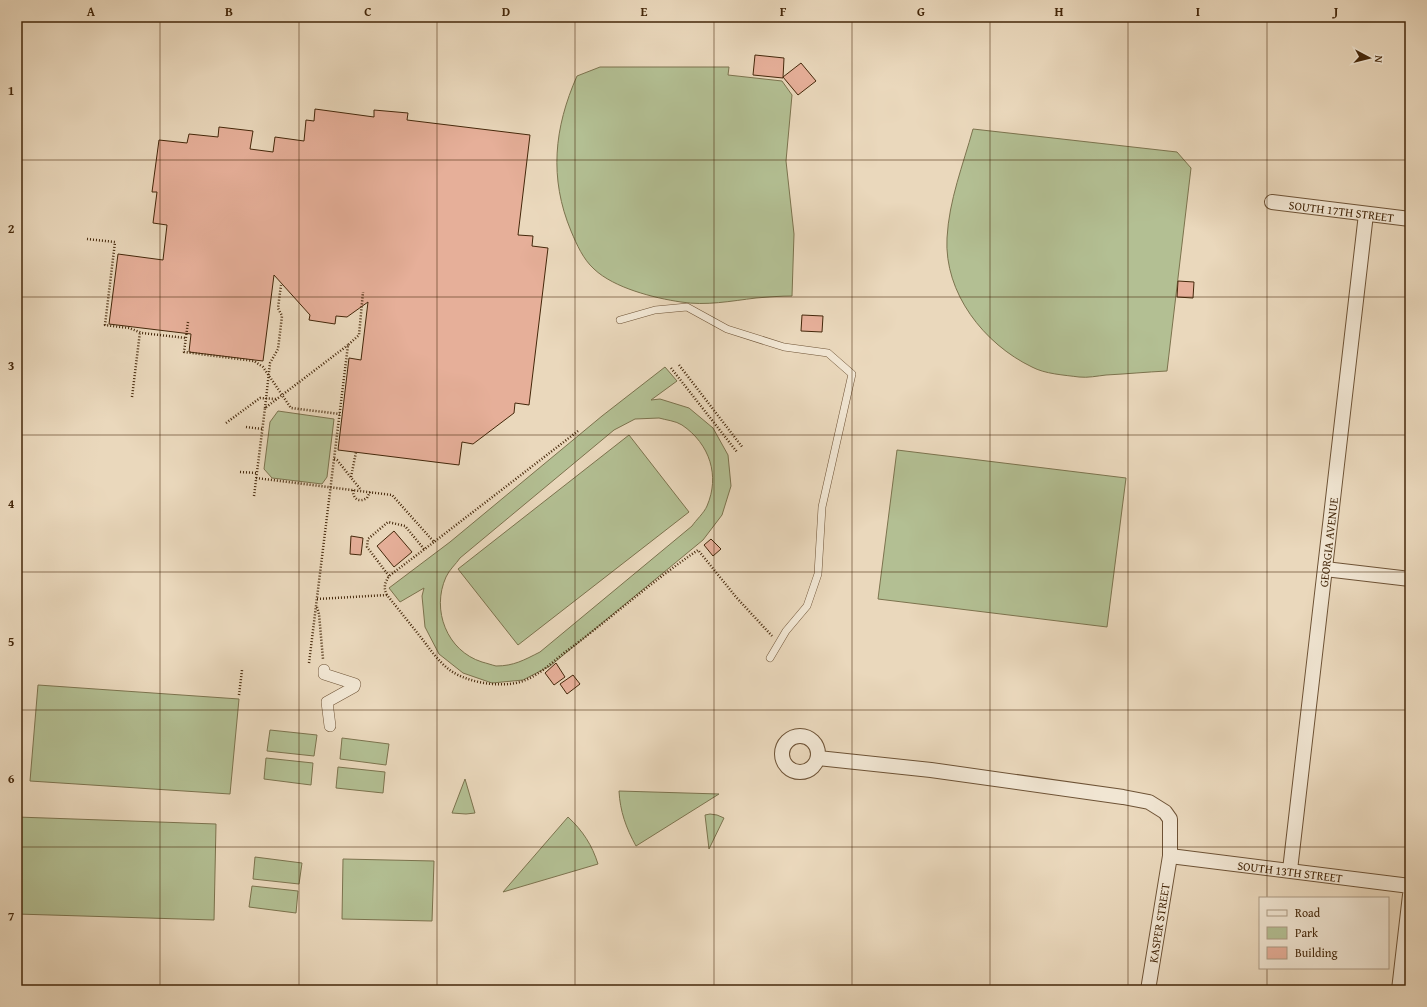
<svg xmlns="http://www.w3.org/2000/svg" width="1427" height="1007" viewBox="0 0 1427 1007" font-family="'Gentium Book Plus',serif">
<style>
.green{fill:#b3bf93;stroke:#7c734e;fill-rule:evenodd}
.building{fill:#e6af99;stroke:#44270a}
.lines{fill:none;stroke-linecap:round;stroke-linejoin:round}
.service-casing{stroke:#6e5336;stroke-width:8}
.pedestrian-casing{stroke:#6e5336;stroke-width:12}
.minor-casing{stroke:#6e5336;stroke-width:16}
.path{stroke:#44270a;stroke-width:2.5;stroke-dasharray:1 2;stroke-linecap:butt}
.service{stroke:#f1e6d3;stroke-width:7}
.pedestrian{stroke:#f1e6d3;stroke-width:11}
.minor{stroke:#f1e6d3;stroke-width:14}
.grid{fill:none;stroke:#44270a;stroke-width:1;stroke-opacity:0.55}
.labels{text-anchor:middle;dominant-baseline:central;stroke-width:3.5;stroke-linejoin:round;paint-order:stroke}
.street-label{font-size:12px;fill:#44270a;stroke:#f1e6d3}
.neatline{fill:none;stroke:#44270a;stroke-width:1.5}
.grid-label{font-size:13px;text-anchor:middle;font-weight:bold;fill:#44270a}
</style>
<rect width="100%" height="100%" fill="#ead8bc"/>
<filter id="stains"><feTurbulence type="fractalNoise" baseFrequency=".005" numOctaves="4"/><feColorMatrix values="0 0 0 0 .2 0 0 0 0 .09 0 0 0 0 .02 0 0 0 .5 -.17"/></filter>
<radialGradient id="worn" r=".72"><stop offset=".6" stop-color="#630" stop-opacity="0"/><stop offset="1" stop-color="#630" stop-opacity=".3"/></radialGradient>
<!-- green -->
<g class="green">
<path d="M 600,67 L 729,67 L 728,75 L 782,81 L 792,95 L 786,161 L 794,234 L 792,296 C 780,296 768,297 756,298 C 731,301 706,306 681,302 C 654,298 614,288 594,269 C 583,259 577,245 571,231 C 549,178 554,128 577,76 Z"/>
<path d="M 973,129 L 1177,152 L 1191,168 L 1167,371 C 1146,372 1126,374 1106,375 C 1097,376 1088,378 1079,377 C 1064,375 1045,374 1032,367 C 984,344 944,293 947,238 C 949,200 963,165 973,129 Z"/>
<path d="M 665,367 L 677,381 L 651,400 L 660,399 L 689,408 L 713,428 L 728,455 L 731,486 L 722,515 L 703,540 L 550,666 L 523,680 L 492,683 L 463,673 L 439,654 L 425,627 L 422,596 L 424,588 L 400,602 L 389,588 L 450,542 L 602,416 ZM 659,418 C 666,420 676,421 682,425 C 710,444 720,476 707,506 C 704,513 696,520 692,526 L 540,652 C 524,660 514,666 496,666 C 492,665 486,663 482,662 C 447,651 431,610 446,577 C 449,570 456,564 460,558 L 614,430 L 635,419 Z"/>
<path d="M 278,411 L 334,419 L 327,477 L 322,484 L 272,478 L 264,469 L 270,422 Z"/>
<path d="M 629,435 L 689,512 L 518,645 L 458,569 Z"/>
<path d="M 897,450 L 1126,478 L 1107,627 L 878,599 Z"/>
<path d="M 38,685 L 239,699 L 230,794 L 30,781 Z"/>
<path d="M 270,730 L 317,735 L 314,756 L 267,751 Z"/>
<path d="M 342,738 L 389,744 L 386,765 L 340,759 Z"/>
<path d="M 266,758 L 313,763 L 311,785 L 264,779 Z"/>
<path d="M 338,767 L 385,772 L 383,793 L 336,788 Z"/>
<path d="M 465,779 L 475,813 L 466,814 L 452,813 Z"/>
<path d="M 619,791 L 719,794 L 636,846 C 626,828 620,811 619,791 Z"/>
<path d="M 710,814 L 717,815 L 724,818 L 709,849 L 705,815 Z"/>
<path d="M 17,817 L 216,824 L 214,920 L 17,914 Z"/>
<path d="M 568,817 C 583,831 592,845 598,864 L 503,892 Z"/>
<path d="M 255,857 L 302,863 L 299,884 L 253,879 Z"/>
<path d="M 343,859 L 434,861 L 432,921 L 342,919 Z"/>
<path d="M 252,886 L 298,891 L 296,913 L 249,907 Z"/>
</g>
<!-- building -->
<g class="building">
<path d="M 755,55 L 784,58 L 783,78 L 753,75 Z"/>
<path d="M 801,63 L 816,81 L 798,95 L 783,77 Z"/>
<path d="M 315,109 L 374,117 L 374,110 L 408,113 L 407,120 L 530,135 L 518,235 L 533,236 L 532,246 L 548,248 L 529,405 L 515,403 L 514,413 L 473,444 L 462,442 L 459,465 L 338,450 L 349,358 L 361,360 L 368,302 L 347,317 L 336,316 L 335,324 L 309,320 L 310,315 L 274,275 L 263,361 L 189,352 L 191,334 L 109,324 L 118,254 L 163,260 L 167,225 L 153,223 L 157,192 L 152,192 L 159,140 L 187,143 L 189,134 L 218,137 L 219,127 L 253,131 L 250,149 L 273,152 L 275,137 L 304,141 L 306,120 L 314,121 Z"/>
<path d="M 1178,281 L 1194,282 L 1193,298 L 1177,297 Z"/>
<path d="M 802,315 L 823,316 L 822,332 L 801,331 Z"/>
<path d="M 394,531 L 412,552 L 394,567 L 377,546 Z"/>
<path d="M 351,536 L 363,538 L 361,555 L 350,554 Z"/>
<path d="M 711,539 L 721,549 L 713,556 L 704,545 Z"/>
<path d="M 556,663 L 565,677 L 554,685 L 545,673 Z"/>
<path d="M 573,675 L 580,684 L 567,694 L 560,684 Z"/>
</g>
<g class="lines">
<!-- service casing -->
<g class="service-casing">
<path id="service" d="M 620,320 L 655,310 L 687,307 L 727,329 L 784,347 L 828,353 L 852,374 L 822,507 L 818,574 L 807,606 L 786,631 L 770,658"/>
</g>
<!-- pedestrian casing -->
<g class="pedestrian-casing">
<path id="pedestrian" d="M 324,670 L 324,674 L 355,684 L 354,687 L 327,702 L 330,726"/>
</g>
<!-- minor casing -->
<g class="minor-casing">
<g id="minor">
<path id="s1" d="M 1272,202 L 1410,219"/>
<path d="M 1325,569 L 1410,579"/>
<circle cx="800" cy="754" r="18"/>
<path d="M 818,758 L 931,770 L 1123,797 L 1149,802 L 1165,812 L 1170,819 L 1170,856 L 1148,990"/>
<path id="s2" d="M 1170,856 L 1410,886"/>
<path id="s3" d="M 1290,870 L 1366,214"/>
<path d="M 1399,990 L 1410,895"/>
</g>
</g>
<!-- path -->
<g class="path">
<path d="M 87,239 L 115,242 L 105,325 L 129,328 L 142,333 L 186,338"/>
<path d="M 188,322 L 184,352 L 254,361 L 263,367 L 291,408 L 340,414"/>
<path d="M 679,365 L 743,448"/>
<path d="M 671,368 L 737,452"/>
<path d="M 132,397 L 140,332"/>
<path d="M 265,408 L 270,363 L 278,349 L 282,316 L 278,308 L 281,285"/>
<path d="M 226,423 L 260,398 L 276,399"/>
<path d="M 246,427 L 262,429"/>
<path d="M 334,459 L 337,460 L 361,490"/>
<path d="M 240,472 L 257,473"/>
<path d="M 351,477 L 356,452"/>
<path d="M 256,478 L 392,495 L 434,542 L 578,431"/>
<path d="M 353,490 C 353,499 359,503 367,498 L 370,492"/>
<path d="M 254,496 L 265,408 L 348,345"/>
<path d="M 389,576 L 367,547 L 368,539 L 388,522 L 405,526 L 424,549"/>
<path d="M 387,595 C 383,587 385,583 389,576 L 434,542"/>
<path d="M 317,599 L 387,595 C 399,610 411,625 423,640 C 431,651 440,663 451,671 C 468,682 495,687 516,683 C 535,679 549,665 564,653 C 609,620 652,581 698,550 L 736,597 L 772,636"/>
<path d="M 317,607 L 319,614 L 323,659"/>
<path d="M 309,663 L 348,345 L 359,335 L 363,292"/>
<path d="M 239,695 L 242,670"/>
</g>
<!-- service -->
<use href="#service" class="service"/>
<!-- pedestrian -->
<use href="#pedestrian" class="pedestrian"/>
<!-- minor -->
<use href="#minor" class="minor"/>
</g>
<!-- grid -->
<path class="grid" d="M 160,17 L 160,990M 299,17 L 299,990M 437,17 L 437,990M 575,17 L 575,990M 714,17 L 714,990M 852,17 L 852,990M 990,17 L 990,990M 1128,17 L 1128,990M 1267,17 L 1267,898M 17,160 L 1410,160M 17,297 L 1410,297M 17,435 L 1410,435M 17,572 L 1410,572M 17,710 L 1410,710M 17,847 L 1410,847M 1267,968 L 1267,990"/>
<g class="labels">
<!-- street labels -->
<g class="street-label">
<text stroke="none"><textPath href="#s1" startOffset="70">SOUTH 17TH STREET</textPath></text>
<text stroke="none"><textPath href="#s3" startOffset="330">GEORGIA AVENUE</textPath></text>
<text stroke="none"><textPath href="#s2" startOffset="121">SOUTH 13TH STREET</textPath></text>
<text transform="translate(1159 923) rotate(-81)">KASPER STREET</text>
</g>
</g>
<!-- margin -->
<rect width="1427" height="1007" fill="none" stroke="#ead8bc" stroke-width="44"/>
<!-- legend -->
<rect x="1259" y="897" width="130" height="72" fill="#f1e6d3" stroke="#ac9a83"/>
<rect x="1267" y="910" width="20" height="6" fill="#f1e6d3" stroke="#ac9a83"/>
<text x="1295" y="917" font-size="12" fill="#44270a">Road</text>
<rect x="1267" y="927" width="20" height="12" fill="#b3bf93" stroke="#ac9a83"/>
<text x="1295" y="937" font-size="12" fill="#44270a">Park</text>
<rect x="1267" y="947" width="20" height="12" fill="#e6af99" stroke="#ac9a83"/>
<text x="1295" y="957" font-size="12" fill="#44270a">Building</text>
<!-- north arrow -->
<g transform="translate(1369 58) rotate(97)" stroke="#f1e6d3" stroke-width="3" paint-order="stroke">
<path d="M0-3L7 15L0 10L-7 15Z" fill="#44270a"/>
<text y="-6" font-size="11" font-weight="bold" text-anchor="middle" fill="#44270a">N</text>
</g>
<rect x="22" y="22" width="1383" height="963" class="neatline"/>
<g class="grid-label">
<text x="91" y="16">A</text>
<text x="229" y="16">B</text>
<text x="368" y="16">C</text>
<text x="506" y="16">D</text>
<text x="644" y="16">E</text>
<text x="783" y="16">F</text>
<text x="921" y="16">G</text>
<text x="1059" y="16">H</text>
<text x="1198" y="16">I</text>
<text x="1336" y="16">J</text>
<text x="11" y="95">1</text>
<text x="11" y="233">2</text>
<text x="11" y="370">3</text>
<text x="11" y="508">4</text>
<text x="11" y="646">5</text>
<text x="11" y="783">6</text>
<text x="11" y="921">7</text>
</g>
<rect width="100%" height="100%" filter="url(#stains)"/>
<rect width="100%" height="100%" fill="url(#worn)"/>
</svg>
